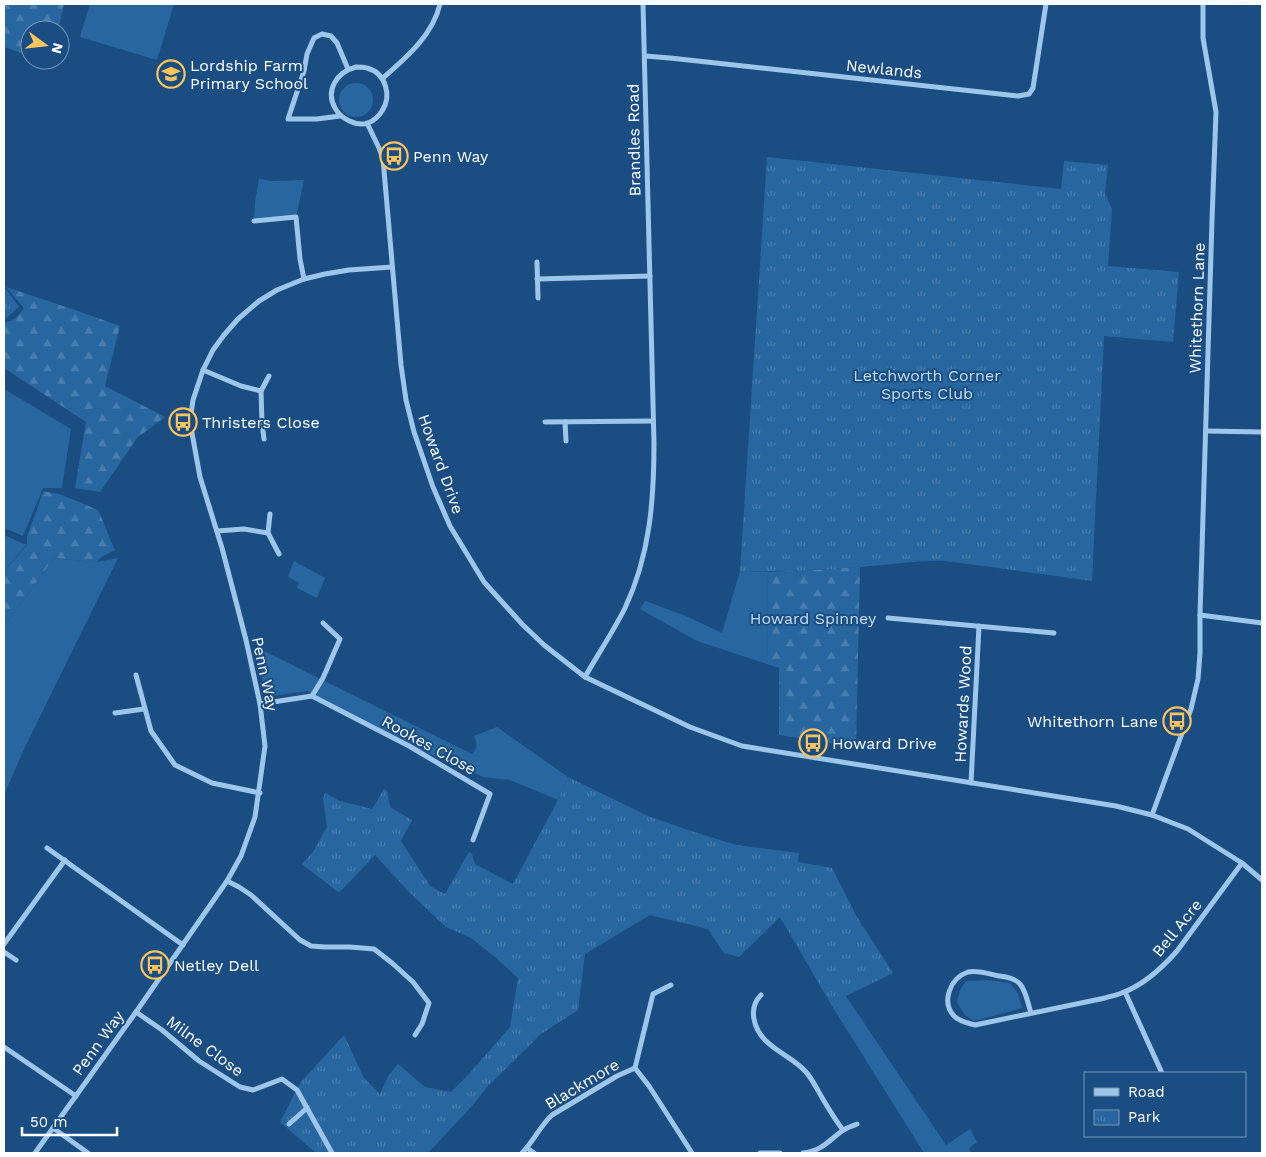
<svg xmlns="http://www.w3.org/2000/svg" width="1266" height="1157" viewBox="0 0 1266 1157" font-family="'Work Sans',sans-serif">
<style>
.green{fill:#2866a0}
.forest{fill:url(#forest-firs)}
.park{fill:url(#park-tufts)}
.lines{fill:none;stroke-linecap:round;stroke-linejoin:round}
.street{stroke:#9ec6eb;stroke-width:5}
.labels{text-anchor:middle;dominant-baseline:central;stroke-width:4;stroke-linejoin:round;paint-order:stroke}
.poi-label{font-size:16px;fill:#fff;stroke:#1a4e83;text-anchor:start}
.street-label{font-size:16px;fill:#fff;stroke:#1a4e83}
.park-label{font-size:16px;fill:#c3dff8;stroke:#1a4e83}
</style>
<defs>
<pattern id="forest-firs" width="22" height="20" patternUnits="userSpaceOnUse" patternTransform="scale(1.25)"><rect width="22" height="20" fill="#2866a0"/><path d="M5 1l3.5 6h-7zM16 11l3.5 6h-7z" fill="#487dae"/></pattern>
<pattern id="park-tufts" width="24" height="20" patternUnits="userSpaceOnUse" patternTransform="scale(1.25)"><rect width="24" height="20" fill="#2866a0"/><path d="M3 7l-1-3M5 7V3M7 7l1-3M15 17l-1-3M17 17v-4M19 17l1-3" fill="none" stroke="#487dae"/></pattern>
</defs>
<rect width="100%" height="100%" fill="#1a4e83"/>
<!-- green -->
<g class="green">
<path d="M 90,4 L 174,4 L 157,60 L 80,37 Z"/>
<circle cx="356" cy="100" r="17"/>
<path d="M 259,179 L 272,181 L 304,180 L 296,217 L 254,221 L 255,202 Z"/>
<path d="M 4,389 L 71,429 L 62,488 L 43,488 L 23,536 L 4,528 Z"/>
<path d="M 4,535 L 24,544 L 27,544 L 4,571 Z"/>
<path d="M 54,558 L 96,562 L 118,558 L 24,749 L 4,795 L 4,626 Z"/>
<path d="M 294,561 L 325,578 L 317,598 L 297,588 L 299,583 L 288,577 Z"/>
<path d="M 740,571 L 768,572 L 767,664 L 697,641 L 640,609 L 645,601 L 686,616 L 722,633 Z"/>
<path d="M 256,647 L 472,754 C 478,748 477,743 474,736 L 497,727 L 568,777 L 558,800 L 510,780 L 483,777 L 415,747 L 307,691 L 266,697 Z"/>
<path d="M 988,980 L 1010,983 L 1018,993 L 1022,1008 L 974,1021 L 965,1015 L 957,1002 L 960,990 L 966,981 Z"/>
<path d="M 846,996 L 946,1145 L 970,1129 L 977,1142 L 969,1148 L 971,1153 L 924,1153 L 832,1006 Z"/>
</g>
<!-- forest -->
<g class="forest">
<path d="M 4,4 L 64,4 L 58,30 L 30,30 L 30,56 L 4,47 Z"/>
<path d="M 6,287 L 75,310 L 120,326 L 105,386 L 165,417 L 137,438 L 100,492 L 75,488 L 86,422 L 4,368 L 4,323 C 13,321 19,316 24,308 Z"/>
<path d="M 43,491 L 62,495 L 98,510 C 105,523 108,537 115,550 L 103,556 L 96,562 L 54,558 L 4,626 L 4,571 L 27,545 L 27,536 L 38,507 Z"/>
<path d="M 860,567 L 856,747 L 779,735 L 779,668 L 767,664 L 768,572 Z"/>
</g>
<!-- park -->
<g class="park">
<path d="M 767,157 L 1061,189 L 1064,161 L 1108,165 L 1105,194 L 1112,209 L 1108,266 L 1179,272 L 1173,342 L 1104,336 L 1092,581 L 946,561 C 917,560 889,565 860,567 C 820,570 780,572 740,571 Z"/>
<path d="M 4,287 L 19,307 L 4,320 Z"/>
<path d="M 568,777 L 648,816 L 691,831 L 736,845 L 799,853 L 798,862 L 832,868 L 857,917 L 893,973 L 846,996 L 832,1006 L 780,917 L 739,957 L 724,953 L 708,929 L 650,915 L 585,954 L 578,1010 L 541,1034 L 488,1086 L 472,1106 L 428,1153 L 316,1153 L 280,1122 L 301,1082 L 344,1035 L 364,1078 L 380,1094 L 388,1076 L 398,1064 L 425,1087 L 451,1092 L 470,1073 L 510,1027 L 518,978 L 495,957 L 471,938 L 446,927 L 409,892 L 375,855 L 342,890 L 338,892 L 302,864 L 313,852 L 327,827 L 323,798 L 325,793 L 340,801 L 372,809 L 384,789 L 387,791 L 390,807 L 412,820 L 401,841 L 430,886 L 445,894 L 469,852 L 472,854 L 475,864 L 513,884 L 558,800 Z"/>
</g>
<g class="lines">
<!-- street -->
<g class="street">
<path d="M 645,56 L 670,58 L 1018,96 L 1029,94 L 1033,88 L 1046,4"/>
<path d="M 356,67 C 359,67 364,67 367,68 C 386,73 392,96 382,111 C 379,116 373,121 368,123 C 356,127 340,118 335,108 C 325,90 337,72 356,67 Z"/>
<path d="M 383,78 C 406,58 433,35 440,4"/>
<path d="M 340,116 L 317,119 L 288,119 L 304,71 L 307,54 L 314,38 L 322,34 L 331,36 L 337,43 L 348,69"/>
<path d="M 367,123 L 379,148 L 383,159 L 401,365 L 406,400 L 414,432 L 433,487 L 450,526 L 470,559 L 484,582 L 522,624 L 544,645 L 585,677 L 690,727 L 742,746 L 1116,806 L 1152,815 L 1188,829 L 1242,863 L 1262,880"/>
<path d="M 254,221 L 296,217 L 300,259 L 304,279"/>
<path d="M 537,262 L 538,298"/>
<path d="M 537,279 L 650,276"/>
<path d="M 203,370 L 241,386 L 261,391"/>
<path d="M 545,422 L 653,421"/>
<path d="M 565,422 L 566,441"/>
<path d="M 1206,431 L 1262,432"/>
<path d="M 264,439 L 262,423 L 261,391 L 269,376"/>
<path d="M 270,514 L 268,533 L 279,554"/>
<path d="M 217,531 L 244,529 L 268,533"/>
<path d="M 1200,615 L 1262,623"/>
<path d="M 888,618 L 1054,633"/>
<path d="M 136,675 L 151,731 L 175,765 L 212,783 L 260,793"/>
<path d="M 585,677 C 598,654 613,632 625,608 C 650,555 654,500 654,443 L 643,4"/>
<path d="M 312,696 L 323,678 L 340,639 L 323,623"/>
<path d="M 260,704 L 312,696 L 409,746 L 490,794 L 473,840"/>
<path d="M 115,713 L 144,709"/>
<path d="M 971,783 L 979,626"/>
<path d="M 1152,815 L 1191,709 L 1198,679 L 1200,653 L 1200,615 L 1212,220 L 1216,112 L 1203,38 L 1203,4"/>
<path d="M 47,848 L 183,945"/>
<path d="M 227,881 L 239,887 L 251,895 L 300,940 L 311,946 L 325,947 L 350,947 L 374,949 L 392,963 L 413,982 L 429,1003 L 422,1024 L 415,1035"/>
<path d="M 4,944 L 65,860"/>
<path d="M 4,952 L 16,960"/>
<path d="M 1125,992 L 1162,1073"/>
<path d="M 761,995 C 754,1002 752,1009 754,1019 C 759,1047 789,1053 806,1072 C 813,1080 818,1091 824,1101 C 830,1111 836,1121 843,1130"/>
<path d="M 136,1012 L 162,1030 L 199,1061 L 240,1087 L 253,1090 L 282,1079 L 297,1090 L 332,1153"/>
<path d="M 1031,1013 C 1028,1004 1026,991 1020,984 C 1014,978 1006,977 999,976 C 990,974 977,970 968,972 C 950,978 941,1002 954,1016 C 960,1022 968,1023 975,1025 L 1105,998 C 1111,996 1118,995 1124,992 C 1145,984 1162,968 1177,951 L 1242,863"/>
<path d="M 4,1047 L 76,1096"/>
<path d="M 635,1068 L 653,994 L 671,985"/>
<path d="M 289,1124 L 307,1108"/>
<path d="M 53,1128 L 88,1153"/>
<path d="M 527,1148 L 534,1153"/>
<path d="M 35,1153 L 136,1012 L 227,881 L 241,856 L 255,817 L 265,746 L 260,704 L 246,640 L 222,548 L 200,477 L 190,422 L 193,400 L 203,370 L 213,350 L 224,335 L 238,319 L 259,301 L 277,290 L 304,279 L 325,274 L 349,270 L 392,267"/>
<path d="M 522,1153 C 534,1141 540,1126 552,1115 L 617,1076 L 635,1068 L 649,1086 L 692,1153"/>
<path d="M 760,1153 L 780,1153"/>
<path d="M 803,1153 C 822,1151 828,1141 842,1131 C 846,1128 852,1126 857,1124"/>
</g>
</g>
<!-- icons -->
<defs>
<g id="school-ring" transform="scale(1.4375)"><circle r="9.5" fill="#1a4e83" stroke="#fec35a" stroke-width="1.5"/><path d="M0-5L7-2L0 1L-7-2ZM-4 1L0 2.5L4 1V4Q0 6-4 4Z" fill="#fec35a"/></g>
<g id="bus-ring" transform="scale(1.4375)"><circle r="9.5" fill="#1a4e83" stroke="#fec35a" stroke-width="1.5"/><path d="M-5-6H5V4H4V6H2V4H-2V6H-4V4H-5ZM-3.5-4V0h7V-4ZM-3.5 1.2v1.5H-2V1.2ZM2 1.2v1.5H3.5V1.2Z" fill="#fec35a"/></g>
</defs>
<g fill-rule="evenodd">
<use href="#school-ring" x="171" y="74"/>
<use href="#bus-ring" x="394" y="156"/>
<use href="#bus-ring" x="183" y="422"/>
<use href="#bus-ring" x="1177" y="721"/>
<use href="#bus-ring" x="813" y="743"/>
<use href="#bus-ring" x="155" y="965"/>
</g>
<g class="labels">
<!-- poi labels -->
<g class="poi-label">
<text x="190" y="65">Lordship Farm<tspan x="190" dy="18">Primary School</tspan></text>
<text x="413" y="156">Penn Way</text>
<text x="202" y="422">Thristers Close</text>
<text x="1158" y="721" text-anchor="end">Whitethorn Lane</text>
<text x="832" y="743">Howard Drive</text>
<text x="174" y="965">Netley Dell</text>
</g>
<!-- street labels -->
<g class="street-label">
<text transform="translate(884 69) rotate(6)">Newlands</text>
<text transform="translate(634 140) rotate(-91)">Brandles Road</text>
<text transform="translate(1197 308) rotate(-88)">Whitethorn Lane</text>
<text transform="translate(441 464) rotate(70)">Howard Drive</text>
<text transform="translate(265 674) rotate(78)">Penn Way</text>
<text transform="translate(963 704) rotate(-87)">Howards Wood</text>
<text transform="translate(429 745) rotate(29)">Rookes Close</text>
<text transform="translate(1177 928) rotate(-51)">Bell Acre</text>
<text transform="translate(98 1043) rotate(-54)">Penn Way</text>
<text transform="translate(205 1046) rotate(36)">Milne Close</text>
<text transform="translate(582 1084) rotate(-31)">Blackmore</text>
</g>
<!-- park labels -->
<g class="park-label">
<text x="927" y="375">Letchworth Corner<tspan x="927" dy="18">Sports Club</tspan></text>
<text x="813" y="618">Howard Spinney</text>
</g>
</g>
<!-- border -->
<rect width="1266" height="1157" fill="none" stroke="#ffffff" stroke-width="10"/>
<!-- legend -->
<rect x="1084" y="1072" width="162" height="65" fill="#1a4e83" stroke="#7695b5"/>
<rect x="1094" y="1088" width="25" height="8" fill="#9ec6eb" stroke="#7695b5"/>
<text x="1128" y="1097" font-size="15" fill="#ffffff">Road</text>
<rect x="1094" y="1110" width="25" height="15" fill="url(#park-tufts)" stroke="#7695b5"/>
<text x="1128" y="1122" font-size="15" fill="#ffffff">Park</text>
<!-- north arrow -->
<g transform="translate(45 45) rotate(105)"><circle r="24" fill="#1a4e83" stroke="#7695b5"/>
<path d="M0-4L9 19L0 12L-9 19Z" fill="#fec35a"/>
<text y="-8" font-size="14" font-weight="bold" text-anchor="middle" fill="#ffffff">N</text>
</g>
<!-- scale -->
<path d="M22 1127v8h95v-8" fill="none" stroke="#ffffff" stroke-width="2.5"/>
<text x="30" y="1127" font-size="15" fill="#ffffff" stroke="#1a4e83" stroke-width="4" paint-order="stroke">50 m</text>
</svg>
